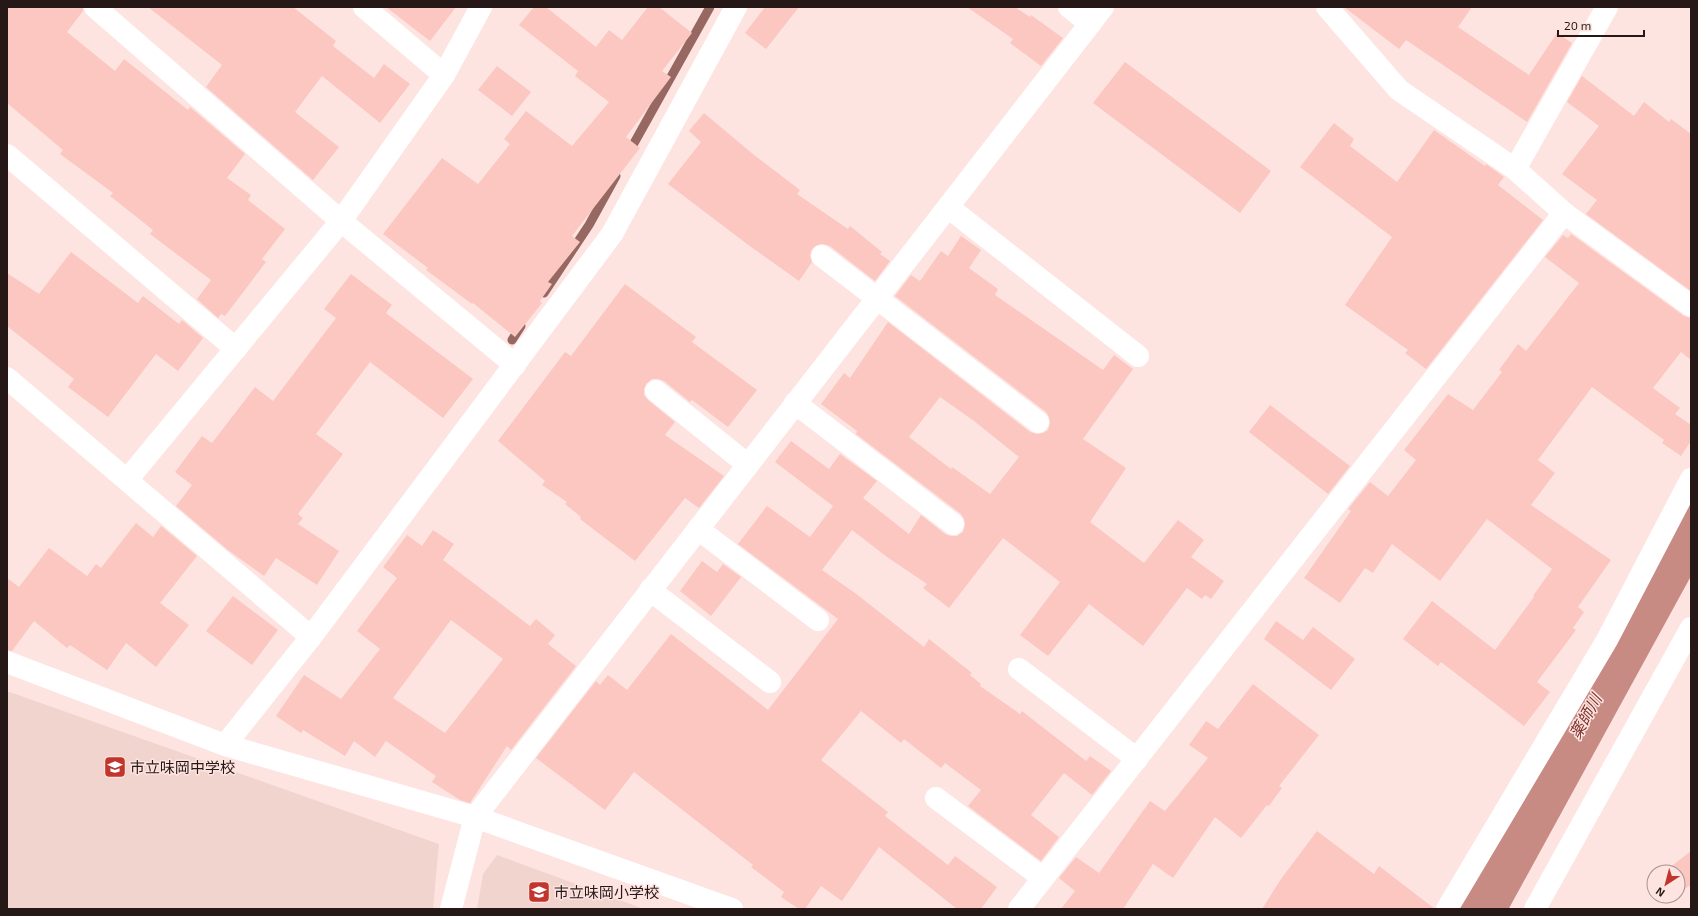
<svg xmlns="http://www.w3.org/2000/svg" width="1698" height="916" viewBox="0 0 1698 916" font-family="'Exo 2','Noto Sans JP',sans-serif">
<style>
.built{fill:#f2d4cf}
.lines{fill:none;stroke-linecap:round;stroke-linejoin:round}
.stream{stroke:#976862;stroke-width:9}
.river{stroke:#c88b83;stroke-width:52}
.building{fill:#fbc7c0;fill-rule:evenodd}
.street{stroke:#fff;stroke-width:22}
.secondary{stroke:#fff;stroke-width:22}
.labels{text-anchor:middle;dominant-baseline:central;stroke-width:3;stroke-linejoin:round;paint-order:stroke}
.poi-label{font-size:15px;fill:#261816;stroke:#fee4e1;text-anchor:start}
.water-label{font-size:16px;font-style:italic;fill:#7b3029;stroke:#fee4e1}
</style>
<rect width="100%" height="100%" fill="#fee4e1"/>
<!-- built -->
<g class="built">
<path d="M 7,691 L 439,844 L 433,909 L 7,909 Z"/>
<path d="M 497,855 L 644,909 L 477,909 L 483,874 Z"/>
</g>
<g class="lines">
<!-- stream -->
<g class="stream">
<path d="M 628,154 L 710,7"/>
<path d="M 544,293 L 589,225 L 616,176"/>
<path d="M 512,340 L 521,326"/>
</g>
<!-- river -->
<path class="river" d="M 1479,909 L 1691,522"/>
</g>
<!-- building -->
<g class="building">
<path d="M 7,7 L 83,7 L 83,11 L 67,32 L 115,71 L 124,59 L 188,110 L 190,107 L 245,154 L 227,178 L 251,195 L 248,200 L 285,229 L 262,259 L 266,262 L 225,316 L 221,314 L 218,318 L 197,299 L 211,280 L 150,234 L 153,230 L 110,196 L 113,193 L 60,154 L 63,150 L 7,103 Z"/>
<path d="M 148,7 L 293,7 L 336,41 L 333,46 L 374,78 L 384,64 L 410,84 L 380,123 L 322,76 L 295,112 L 339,147 L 313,180 L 206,87 L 222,65 Z"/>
<path d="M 386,7 L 456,7 L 430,41 Z"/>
<path d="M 534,7 L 546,7 L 596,47 L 609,30 L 622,40 L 648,7 L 659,7 L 692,33 L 662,71 L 671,77 L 626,137 L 640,148 L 572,236 L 580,242 L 548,282 L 552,284 L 540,301 L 542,303 L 515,337 L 473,303 L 472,304 L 426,270 L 428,268 L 383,234 L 442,158 L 478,184 L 510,144 L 504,139 L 526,111 L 572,146 L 609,102 L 575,76 L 578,71 L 519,25 Z"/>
<path d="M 765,7 L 799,7 L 766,49 L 745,33 Z"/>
<path d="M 967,7 L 1015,7 L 1030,17 L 1031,15 L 1063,38 L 1041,66 L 1010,43 L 1013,39 Z"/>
<path d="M 1344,7 L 1472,7 L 1458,27 L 1529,75 L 1557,33 L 1572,43 L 1527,122 L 1406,40 L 1399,49 Z"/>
<path d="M 1125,62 L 1271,171 L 1240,213 L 1093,103 Z"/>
<path d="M 497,66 L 531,92 L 512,116 L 478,90 Z"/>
<path d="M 1582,76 L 1634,116 L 1644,102 L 1669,122 L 1671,119 L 1691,134 L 1691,291 L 1586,214 L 1597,200 L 1562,174 L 1599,126 L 1567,102 Z"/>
<path d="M 704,113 L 754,155 L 800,190 L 797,194 L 848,229 L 850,226 L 882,252 L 880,254 L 890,261 L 875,281 L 830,246 L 823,244 L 817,245 L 812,249 L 810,255 L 812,262 L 799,281 L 747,244 L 668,184 L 701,142 L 689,131 Z"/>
<path d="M 1334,123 L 1354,139 L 1350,146 L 1397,182 L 1434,130 L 1485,166 L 1486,164 L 1504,177 L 1498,185 L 1543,220 L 1426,369 L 1405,353 L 1408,350 L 1345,305 L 1392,237 L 1300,167 Z"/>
<path d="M 1571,234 L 1684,316 L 1691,318 L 1691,360 L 1681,352 L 1653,388 L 1680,408 L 1675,414 L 1691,425 L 1691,441 L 1681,456 L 1662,443 L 1664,440 L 1592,387 L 1538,460 L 1555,473 L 1531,505 L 1611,560 L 1578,607 L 1584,612 L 1573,628 L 1576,630 L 1537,682 L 1550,692 L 1524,726 L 1441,662 L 1438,666 L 1403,639 L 1432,601 L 1495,650 L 1534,597 L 1533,596 L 1552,569 L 1487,519 L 1440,581 L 1392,544 L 1373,573 L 1365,568 L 1340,603 L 1304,578 L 1351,511 L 1348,509 L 1370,482 L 1388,496 L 1416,460 L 1404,450 L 1448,394 L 1473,410 L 1502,372 L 1499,370 L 1518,344 L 1526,351 L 1579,283 L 1545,257 L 1563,235 L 1568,238 Z"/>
<path d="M 961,236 L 981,250 L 969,268 L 998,289 L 995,295 L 1103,370 L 1114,355 L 1133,369 L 1083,439 L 1126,468 L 1090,522 L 1144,563 L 1178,520 L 1204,540 L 1191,557 L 1224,581 L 1211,599 L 1205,595 L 1202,599 L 1187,588 L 1143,646 L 1089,604 L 1048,656 L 1020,635 L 1060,582 L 1003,538 L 949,608 L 923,588 L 927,584 L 887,557 L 852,530 L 822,570 L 855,593 L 924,647 L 929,639 L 972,673 L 970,675 L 981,684 L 980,686 L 1020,714 L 1022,711 L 1086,761 L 1090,756 L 1111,771 L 1092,795 L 1064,773 L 1031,815 L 1059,837 L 1041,861 L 968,806 L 981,790 L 945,763 L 941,768 L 904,739 L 901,743 L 861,711 L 821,760 L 888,812 L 885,816 L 948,865 L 955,856 L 997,887 L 981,909 L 957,909 L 879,847 L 842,901 L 821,886 L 805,909 L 799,909 L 781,897 L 784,892 L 751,867 L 753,865 L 634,772 L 605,810 L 536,758 L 596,681 L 600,685 L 608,675 L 627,690 L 671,634 L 768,710 L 838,619 L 738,544 L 767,506 L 810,537 L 833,506 L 775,462 L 791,441 L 829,469 L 840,454 L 877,481 L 863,498 L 909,534 L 921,515 L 945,534 L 951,536 L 957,536 L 963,532 L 965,525 L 964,519 L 961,514 L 856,434 L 857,431 L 821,404 L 844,373 L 850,378 L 888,322 L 1030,432 L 1037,434 L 1043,433 L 1048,430 L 1050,423 L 1049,417 L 1046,412 L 895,296 L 911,275 L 920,281 L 941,251 L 948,256 ZM 940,397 L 974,421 L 1019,457 L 990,494 L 952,467 L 951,469 L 909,437 Z"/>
<path d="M 71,252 L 138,303 L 143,296 L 179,324 L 182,320 L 203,338 L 178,371 L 156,354 L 108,417 L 68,387 L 74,379 L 7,326 L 7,273 L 39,294 Z"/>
<path d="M 351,274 L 392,305 L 386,313 L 473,379 L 443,418 L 370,362 L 316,434 L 343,454 L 298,514 L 303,518 L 298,524 L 339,551 L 317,585 L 276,558 L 264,576 L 228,550 L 176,506 L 192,485 L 175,472 L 202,436 L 212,443 L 255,387 L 273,401 L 336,318 L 324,309 Z"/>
<path d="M 625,284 L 696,337 L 692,342 L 757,390 L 728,427 L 692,400 L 690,402 L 664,381 L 658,379 L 652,379 L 646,384 L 644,389 L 644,395 L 648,400 L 675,422 L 665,435 L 724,476 L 699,508 L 685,498 L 635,561 L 580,519 L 581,517 L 565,504 L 567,502 L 542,485 L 545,481 L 498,441 L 565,352 L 571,356 Z"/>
<path d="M 1270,405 L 1350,466 L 1328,494 L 1249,432 Z"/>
<path d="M 136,523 L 153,537 L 161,526 L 197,556 L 160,603 L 189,625 L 156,667 L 126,643 L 107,670 L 70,645 L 67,648 L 34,621 L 12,651 L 7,650 L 7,578 L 19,587 L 49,548 L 87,576 L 96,564 L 101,568 Z"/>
<path d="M 433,530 L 454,544 L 443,560 L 530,626 L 536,619 L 555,635 L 548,644 L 576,666 L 511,750 L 507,746 L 470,803 L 460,800 L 432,782 L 436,776 L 386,741 L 375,757 L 354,741 L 345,756 L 303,730 L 301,733 L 276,716 L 304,675 L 341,699 L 380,649 L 357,631 L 397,578 L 383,567 L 407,535 L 422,546 ZM 451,620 L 503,659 L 445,733 L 393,698 Z"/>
<path d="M 702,561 L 717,572 L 723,564 L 741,577 L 711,616 L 680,591 Z"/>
<path d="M 233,596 L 278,630 L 252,665 L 206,631 Z"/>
<path d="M 1276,621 L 1303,640 L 1313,627 L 1355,659 L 1331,690 L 1264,639 Z"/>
<path d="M 1253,684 L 1319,735 L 1279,786 L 1282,788 L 1269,806 L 1267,805 L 1241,838 L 1215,817 L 1173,878 L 1153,864 L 1123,909 L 1061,909 L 1075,891 L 1059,878 L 1076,857 L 1099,873 L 1150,801 L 1165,811 L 1208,758 L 1189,745 L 1206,721 L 1218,729 Z"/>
<path d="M 1317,831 L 1374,874 L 1379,866 L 1435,909 L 1262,909 L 1281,879 Z"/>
<path d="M 1691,851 L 1691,885 L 1678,893 L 1678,872 L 1664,872 Z"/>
</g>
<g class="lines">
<!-- street -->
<g class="street">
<path d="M 95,7 L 341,221 L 515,365"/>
<path d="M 364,7 L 444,75"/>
<path d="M 1069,7 L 1090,24"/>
<path d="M 1327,7 L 1399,90 L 1515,169 L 1564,213 L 1691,306"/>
<path d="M 7,155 L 236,349"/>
<path d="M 1515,169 L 1607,7"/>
<path d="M 948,207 L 1138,356"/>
<path d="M 822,256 L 1038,422"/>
<path d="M 656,391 L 748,465"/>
<path d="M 795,403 L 953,524"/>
<path d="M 698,529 L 818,620"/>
<path d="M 650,590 L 770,682"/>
<path d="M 1019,669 L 1137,759"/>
<path d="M 225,745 L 311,637 L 612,234 L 736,7"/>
<path d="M 936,798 L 1043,878"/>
<path d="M 475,817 L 1103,7"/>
<path d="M 1019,909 L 1564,213"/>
<path d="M 1447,909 L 1607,640 L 1691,479"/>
<path d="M 1535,909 L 1691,628"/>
</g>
<!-- secondary -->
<g class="secondary">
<path d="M 7,378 L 311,637"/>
<path d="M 127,480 L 341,221 L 444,75 L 481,7"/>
<path d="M 7,662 L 225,745 L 475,817 L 732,909"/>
<path d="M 451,909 L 475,817"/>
</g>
</g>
<!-- icons -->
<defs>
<g id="school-square" transform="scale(1.15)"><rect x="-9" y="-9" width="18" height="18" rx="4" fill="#c2352d" stroke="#fee4e1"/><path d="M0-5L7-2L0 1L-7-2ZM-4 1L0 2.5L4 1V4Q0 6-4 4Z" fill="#fff"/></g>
</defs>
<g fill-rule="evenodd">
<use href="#school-square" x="115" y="767"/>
<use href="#school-square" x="539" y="892"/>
</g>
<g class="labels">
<!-- poi labels -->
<g class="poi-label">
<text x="130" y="767">市立味岡中学校</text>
<text x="554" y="892">市立味岡小学校</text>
</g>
<!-- water labels -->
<g class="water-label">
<text transform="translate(1585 716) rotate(-61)">薬師川</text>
</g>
</g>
<!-- border -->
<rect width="1698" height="916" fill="none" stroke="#261816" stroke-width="16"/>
<!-- north arrow -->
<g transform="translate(1666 884) rotate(216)"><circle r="19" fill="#fee4e1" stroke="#a89290"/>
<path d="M0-3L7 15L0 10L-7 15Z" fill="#c2352d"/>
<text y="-6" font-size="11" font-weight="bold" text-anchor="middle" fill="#261816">N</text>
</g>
<!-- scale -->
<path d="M1558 30v6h86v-6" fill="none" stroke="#261816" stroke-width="2"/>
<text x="1564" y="30" font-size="12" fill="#261816" stroke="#fee4e1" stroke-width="3" paint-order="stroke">20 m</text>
</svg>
